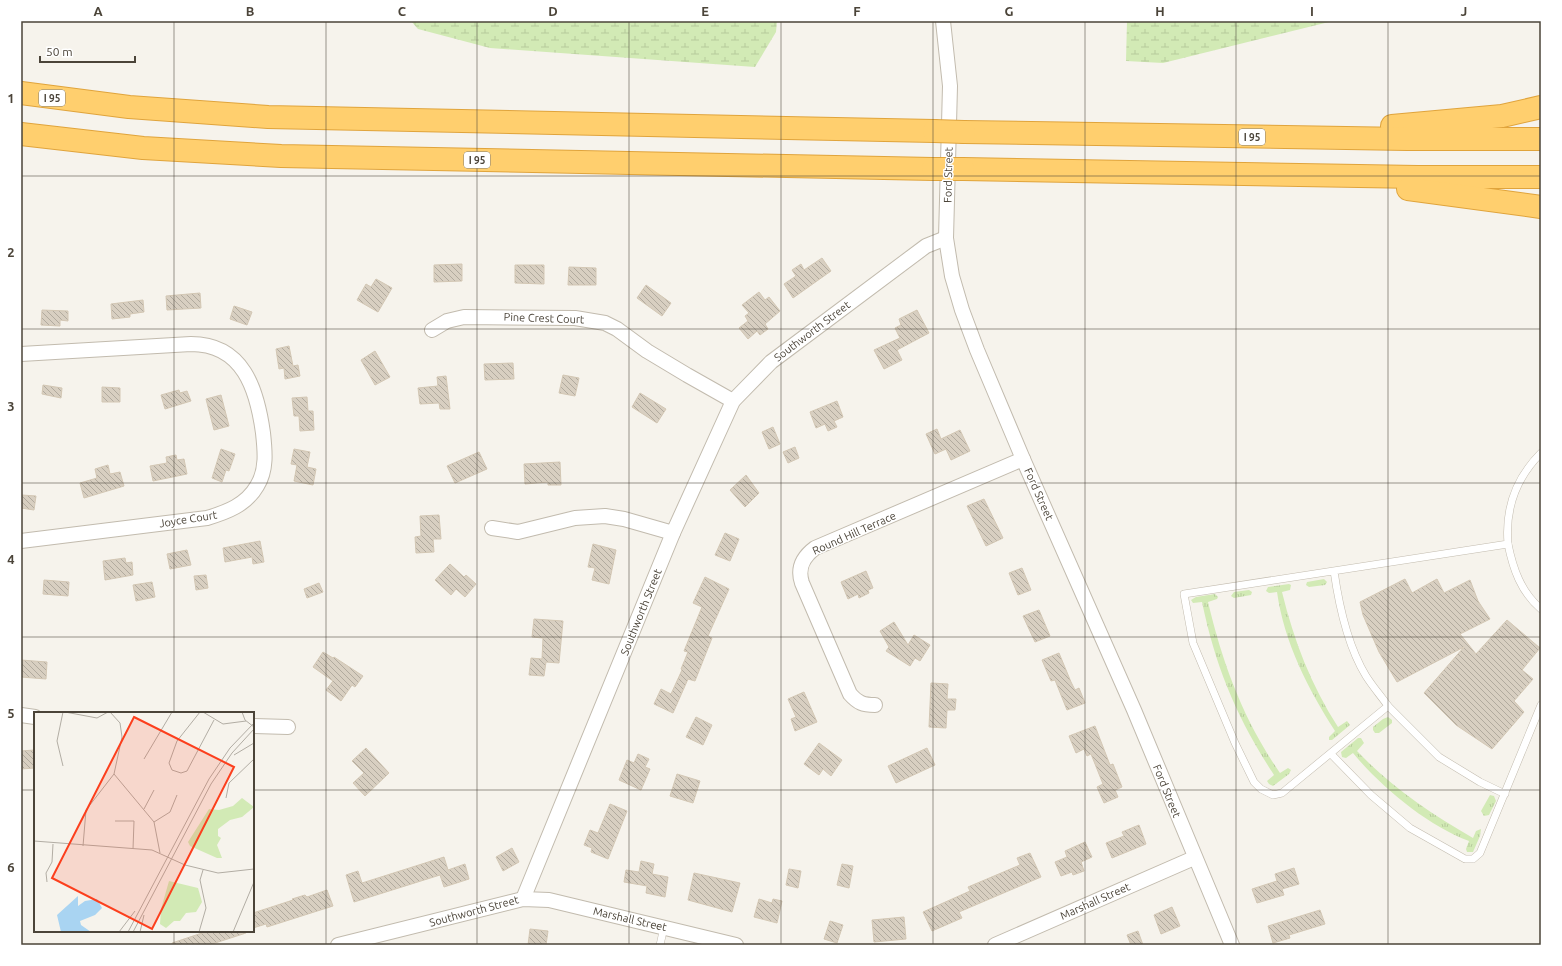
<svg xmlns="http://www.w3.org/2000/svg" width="1562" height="966" viewBox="0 0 1562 966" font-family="Ubuntu,sans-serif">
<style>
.grass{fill:url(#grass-tufts)}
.wetland{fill:url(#wetland-marsh)}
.building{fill:url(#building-back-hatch);stroke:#d3c7b4}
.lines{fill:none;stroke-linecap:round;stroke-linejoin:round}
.lane-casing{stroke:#c2bbae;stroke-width:8}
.street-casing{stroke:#c2bbae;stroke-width:16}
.highway-casing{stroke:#e0a43c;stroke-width:24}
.lane{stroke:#fff;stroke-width:7}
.street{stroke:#fff;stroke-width:14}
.highway{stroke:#ffcf6e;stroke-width:22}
.highway-bridge-casing{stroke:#e0a43c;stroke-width:24;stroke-linecap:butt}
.highway-bridge{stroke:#ffcf6e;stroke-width:22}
.grid{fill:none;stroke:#4b4439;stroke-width:1;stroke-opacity:0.55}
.labels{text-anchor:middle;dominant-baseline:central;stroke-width:3;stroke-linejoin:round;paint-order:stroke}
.shield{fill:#fff;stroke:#817c74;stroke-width:1}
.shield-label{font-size:10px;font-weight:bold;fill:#4b4439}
.street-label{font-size:11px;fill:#4b4439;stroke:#fff}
.inset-road{fill:none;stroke:#b2ada4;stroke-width:1}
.view{fill:#fc3f1d;fill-opacity:0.15;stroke:#fc3f1d;stroke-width:2}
.inset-edge{fill:none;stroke:#4b4439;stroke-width:2}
.neatline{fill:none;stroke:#4b4439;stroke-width:1.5}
.grid-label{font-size:13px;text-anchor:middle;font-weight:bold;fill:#4b4439}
</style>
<defs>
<pattern id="grass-tufts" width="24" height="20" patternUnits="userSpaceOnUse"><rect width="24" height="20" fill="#d2eab5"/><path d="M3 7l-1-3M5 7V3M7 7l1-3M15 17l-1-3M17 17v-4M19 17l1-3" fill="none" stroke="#b6ca9c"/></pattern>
<pattern id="wetland-marsh" width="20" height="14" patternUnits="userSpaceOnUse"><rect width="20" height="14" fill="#d2eab5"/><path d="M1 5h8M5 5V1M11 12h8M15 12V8" fill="none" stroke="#b6ca9c"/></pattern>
<pattern id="building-back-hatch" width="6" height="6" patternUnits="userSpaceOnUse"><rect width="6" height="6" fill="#d8cfc1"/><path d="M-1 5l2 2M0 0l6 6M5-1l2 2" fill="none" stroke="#b1aa9e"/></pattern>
</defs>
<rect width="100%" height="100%" fill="#f6f3ec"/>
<!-- grass -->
<g class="grass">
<path d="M 1324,579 L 1327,582 L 1325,585 L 1309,587 L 1306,585 L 1307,582 Z"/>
<path d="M 1289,584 L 1291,585 L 1290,590 L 1282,592 C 1294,641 1311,685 1338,727 L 1347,721 L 1350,725 L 1332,740 L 1329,740 L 1329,737 L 1335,731 C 1308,689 1284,642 1277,592 L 1269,593 L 1266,591 L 1268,587 Z"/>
<path d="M 1249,590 L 1252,592 L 1251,595 L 1234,598 L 1231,596 L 1234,592 Z"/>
<path d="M 1215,594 L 1218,597 L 1217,599 L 1208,602 C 1223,665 1243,719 1280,773 L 1288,768 L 1291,770 L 1289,774 L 1273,786 L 1269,784 L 1267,781 L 1274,775 C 1237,718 1216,669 1202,602 L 1193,603 L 1191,600 L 1196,597 Z"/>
<path d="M 1388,717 L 1392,720 L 1392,723 L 1379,733 L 1375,733 L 1373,730 L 1373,727 L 1383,719 Z"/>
<path d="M 1358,738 L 1361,738 L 1364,743 L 1357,751 C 1391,787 1430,813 1473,838 L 1476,831 L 1481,829 L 1480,836 L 1473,852 L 1467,852 L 1466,849 L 1469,841 C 1428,826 1381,787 1353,753 L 1346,758 L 1342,757 L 1341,752 Z"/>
<path d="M 1490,795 L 1494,796 L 1496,801 L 1489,815 L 1484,816 L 1481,811 Z"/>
</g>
<!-- wetland -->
<g class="wetland">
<path d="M 411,21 L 777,21 L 776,32 L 755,67 L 490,48 L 418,29 Z"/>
<path d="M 1127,21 L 1333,21 L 1163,63 L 1126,61 Z"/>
</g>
<!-- building -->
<g class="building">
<path d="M 822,258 L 831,271 L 793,298 L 784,284 L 796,276 L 792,270 L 801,264 L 804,270 Z"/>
<path d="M 462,264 L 462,281 L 434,282 L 434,265 Z"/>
<path d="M 515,265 L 544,265 L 544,284 L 515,283 Z"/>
<path d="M 569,267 L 596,268 L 596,285 L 568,285 Z"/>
<path d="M 376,279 L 392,288 L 378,312 L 357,300 L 366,284 L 371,287 Z"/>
<path d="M 646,285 L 671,303 L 662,316 L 637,298 Z"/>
<path d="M 759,292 L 765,300 L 769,297 L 780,311 L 765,324 L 768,329 L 760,335 L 757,331 L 748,339 L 739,328 L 748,321 L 745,316 L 749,313 L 742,305 Z"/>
<path d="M 200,293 L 201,308 L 167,310 L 166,296 Z"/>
<path d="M 143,300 L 144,312 L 130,314 L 130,317 L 112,319 L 111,304 Z"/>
<path d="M 234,306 L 252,312 L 247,325 L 230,319 Z"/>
<path d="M 42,310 L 68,311 L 68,321 L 60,320 L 60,326 L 41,325 Z"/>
<path d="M 917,310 L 929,333 L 897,350 L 902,360 L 884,369 L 874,350 L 900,338 L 895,328 L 901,325 L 899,319 Z"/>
<path d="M 289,346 L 293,366 L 298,365 L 300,376 L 285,379 L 284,368 L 279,369 L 276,349 Z"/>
<path d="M 375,351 L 390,377 L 375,385 L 361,360 Z"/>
<path d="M 513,363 L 514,379 L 485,380 L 484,364 Z"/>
<path d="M 563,375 L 579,378 L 575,396 L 559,393 Z"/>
<path d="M 446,376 L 450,409 L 440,409 L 439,403 L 420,404 L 418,388 L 438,386 L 437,377 Z"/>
<path d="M 43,385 L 62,388 L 61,398 L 42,394 Z"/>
<path d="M 102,387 L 120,388 L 120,402 L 102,402 Z"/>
<path d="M 179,390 L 180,393 L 187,391 L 191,401 L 165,409 L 161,395 Z"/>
<path d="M 640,393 L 666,409 L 657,423 L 632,407 Z"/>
<path d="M 221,395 L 229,426 L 214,430 L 206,399 Z"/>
<path d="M 307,397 L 308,411 L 313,411 L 314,430 L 300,431 L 299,416 L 294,416 L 292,398 Z"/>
<path d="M 837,401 L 843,417 L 834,421 L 837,427 L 828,431 L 825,424 L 816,428 L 810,412 Z"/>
<path d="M 773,427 L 780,444 L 769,449 L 762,432 Z"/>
<path d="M 937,429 L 941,439 L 960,430 L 970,451 L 951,460 L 946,449 L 935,454 L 926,434 Z"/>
<path d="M 795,447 L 799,458 L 788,463 L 783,452 Z"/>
<path d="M 221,449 L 235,454 L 229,471 L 226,470 L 222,482 L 212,478 Z"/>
<path d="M 294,449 L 310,452 L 307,467 L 316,469 L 313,485 L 294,481 L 297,465 L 291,464 Z"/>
<path d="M 479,452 L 487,469 L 455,483 L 447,466 Z"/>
<path d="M 176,455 L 177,460 L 184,459 L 187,474 L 153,481 L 150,466 L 167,463 L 166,457 Z"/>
<path d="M 560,462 L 561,485 L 548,485 L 548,482 L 525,484 L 524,464 Z"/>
<path d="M 108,465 L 110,474 L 120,472 L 124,486 L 84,498 L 80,483 L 97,478 L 95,469 Z"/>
<path d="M 746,475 L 759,493 L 745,507 L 730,490 Z"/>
<path d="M 22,495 L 36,496 L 34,510 L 21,508 Z"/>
<path d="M 984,499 L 1003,538 L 986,546 L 967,506 Z"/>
<path d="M 439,515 L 441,539 L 433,539 L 434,552 L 416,553 L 415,537 L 421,536 L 420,516 Z"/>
<path d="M 725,533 L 739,539 L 730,561 L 715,555 Z"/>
<path d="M 260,541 L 264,562 L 253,564 L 252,557 L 225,562 L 223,548 Z"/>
<path d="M 593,544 L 616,550 L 609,584 L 592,580 L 595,568 L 588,567 Z"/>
<path d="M 187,550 L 191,565 L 170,569 L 167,554 Z"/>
<path d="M 125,558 L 126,563 L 132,562 L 133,575 L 105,580 L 103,561 Z"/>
<path d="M 450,564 L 464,577 L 466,575 L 476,584 L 465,597 L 456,589 L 451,595 L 435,580 Z"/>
<path d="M 1022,568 L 1031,590 L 1018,595 L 1009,573 Z"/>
<path d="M 866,571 L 873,588 L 868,590 L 869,593 L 859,598 L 858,594 L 848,599 L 841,582 Z"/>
<path d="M 206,575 L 208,588 L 196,590 L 194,576 Z"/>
<path d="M 705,577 L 729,589 L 708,636 L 712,638 L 695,681 L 688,679 L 673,713 L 654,704 L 661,689 L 671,694 L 682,670 L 681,669 L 688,652 L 684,651 L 702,607 L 693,603 Z"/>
<path d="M 1405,579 L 1412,593 L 1437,579 L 1444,593 L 1470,580 L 1478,601 L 1490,619 L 1460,634 L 1476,654 L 1507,620 L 1540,648 L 1522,670 L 1533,679 L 1514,701 L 1524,712 L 1492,749 L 1456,725 L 1424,693 L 1464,647 L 1397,682 L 1379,652 L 1363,615 L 1360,602 Z"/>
<path d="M 44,580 L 69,582 L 68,596 L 43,594 Z"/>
<path d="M 152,582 L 155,597 L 136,601 L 133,585 Z"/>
<path d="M 319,583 L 323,592 L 307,598 L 304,589 Z"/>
<path d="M 1039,610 L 1050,636 L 1035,642 L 1023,616 Z"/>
<path d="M 534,619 L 563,621 L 559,663 L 546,662 L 544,676 L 529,675 L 531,658 L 542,659 L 543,638 L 532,637 Z"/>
<path d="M 894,622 L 908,645 L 914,635 L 930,645 L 920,661 L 915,658 L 910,666 L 886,651 L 889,647 L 880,631 Z"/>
<path d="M 323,652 L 333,658 L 334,657 L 363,676 L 355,687 L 352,685 L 341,701 L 326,690 L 333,681 L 313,667 Z"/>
<path d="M 1059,653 L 1071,682 L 1075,690 L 1079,688 L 1085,703 L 1067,710 L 1055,680 L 1051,681 L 1042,660 Z"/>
<path d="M 21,660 L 47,662 L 46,679 L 21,677 Z"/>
<path d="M 931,683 L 948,684 L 947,699 L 956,699 L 955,710 L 947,710 L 946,728 L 929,727 Z"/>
<path d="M 804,692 L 817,722 L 795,731 L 791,719 L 796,717 L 788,699 Z"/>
<path d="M 696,717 L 712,725 L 703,745 L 686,737 Z"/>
<path d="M 1095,726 L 1110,765 L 1113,764 L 1122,787 L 1115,790 L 1118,797 L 1104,803 L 1097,787 L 1103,784 L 1091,754 L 1087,756 L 1084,749 L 1076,753 L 1069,736 Z"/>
<path d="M 819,743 L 842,760 L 831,776 L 823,769 L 819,775 L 804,764 Z"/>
<path d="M 366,748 L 389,773 L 365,796 L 353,783 L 364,773 L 352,761 Z"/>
<path d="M 927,748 L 935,765 L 896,783 L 888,766 Z"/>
<path d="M 34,750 L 35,768 L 21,769 L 21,751 Z"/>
<path d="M 638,754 L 649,759 L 645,767 L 650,769 L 641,790 L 619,780 L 627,760 L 634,763 Z"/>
<path d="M 677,774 L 700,781 L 693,803 L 670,796 Z"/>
<path d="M 610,804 L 627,811 L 608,859 L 591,852 L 592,848 L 584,845 L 590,830 L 598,833 Z"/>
<path d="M 1139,825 L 1146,844 L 1112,858 L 1106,843 L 1124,836 L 1122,832 Z"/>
<path d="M 1085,842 L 1092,857 L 1081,862 L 1084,871 L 1073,875 L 1072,872 L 1061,876 L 1055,862 L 1067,857 L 1065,851 Z"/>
<path d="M 512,848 L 519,862 L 503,871 L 496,857 Z"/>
<path d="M 1030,853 L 1041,877 L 959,912 L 962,918 L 932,931 L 923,912 L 970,891 L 968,887 L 1020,865 L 1017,858 Z"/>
<path d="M 444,857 L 448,870 L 465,864 L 469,879 L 444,887 L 440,875 L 354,902 L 346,875 L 358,871 L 362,883 Z"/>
<path d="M 641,861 L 654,864 L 652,874 L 668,877 L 665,897 L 646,893 L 647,886 L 624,882 L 626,870 L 639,872 Z"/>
<path d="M 842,864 L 853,866 L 849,888 L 837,885 Z"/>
<path d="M 1294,868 L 1299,884 L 1282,889 L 1284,895 L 1257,903 L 1252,889 L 1277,881 L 1275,874 Z"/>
<path d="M 789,869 L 801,871 L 798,888 L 786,885 Z"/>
<path d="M 694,873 L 740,883 L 732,912 L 688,900 Z"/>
<path d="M 327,890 L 333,906 L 267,927 L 266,924 L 253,928 L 253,913 L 293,900 L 292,899 L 305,895 L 307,897 Z"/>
<path d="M 759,899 L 772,903 L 773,899 L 782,901 L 777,923 L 754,917 Z"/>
<path d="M 1172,907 L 1180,926 L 1161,934 L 1154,915 Z"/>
<path d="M 1320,910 L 1325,924 L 1289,935 L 1290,938 L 1273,943 L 1268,926 Z"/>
<path d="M 904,917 L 906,939 L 874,942 L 872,920 Z"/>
<path d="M 830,921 L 843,925 L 837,943 L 824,939 Z"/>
<path d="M 530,929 L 548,931 L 546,945 L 528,945 Z"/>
<path d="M 208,931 L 245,931 L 246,933 L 209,945 L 172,945 L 172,943 Z"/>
<path d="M 1138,931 L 1143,945 L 1131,945 L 1127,935 Z"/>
</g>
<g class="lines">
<!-- lane casing -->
<g class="lane-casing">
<g id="lane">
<path d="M 1508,544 C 1513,569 1521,592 1541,609"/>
<path d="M 1334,571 C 1339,606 1347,645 1366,676 C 1373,687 1381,696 1388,706 L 1282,793 L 1273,795 L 1261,789 L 1254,782 L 1235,743 L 1193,643 L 1184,594 L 1508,544 C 1505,509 1516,478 1541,453"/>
<path d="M 1388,706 L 1439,757 L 1480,782 L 1505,794"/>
<path d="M 1331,754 L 1371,795 L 1410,828 L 1465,859 L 1473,859 L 1480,853 L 1541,705"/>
<path d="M 660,945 L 664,927"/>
</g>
</g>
<!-- street casing -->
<g class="street-casing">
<g id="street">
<path d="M 943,21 L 950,86 L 946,238 L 952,276 L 962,310 L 977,350 L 1023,459 L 1134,710 L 1232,945"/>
<path d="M 432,330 L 447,321 L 464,317 L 575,318 L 605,323 L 617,329 L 647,351 L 687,375 L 733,401"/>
<path d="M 21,354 L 191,344 C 243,344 257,389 263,433 C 265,451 267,470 257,486 C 246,505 227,512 207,518 L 21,541"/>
<path d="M 492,528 L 518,532 L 575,518 L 605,516 L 624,519 L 673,533"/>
<path d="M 875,705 C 863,705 858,703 850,694 L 802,583 C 797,568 803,557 815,548 L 1023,459"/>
<path d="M 21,715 L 35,717"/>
<path d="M 253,726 L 288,727"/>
<path d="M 523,899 L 673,533 L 733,401 L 771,362 L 926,246 L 946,238"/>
<path d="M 338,945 L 523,899 L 549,900 L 736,945"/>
<path d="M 995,945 L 1194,858"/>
</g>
</g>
<!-- highway casing -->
<g class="highway-casing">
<g id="highway">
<path d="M 21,93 L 129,107 L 268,117 L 934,131"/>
<path d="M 1392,126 L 1502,116 L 1541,107"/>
<path d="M 964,132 L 1407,139 L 1541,139"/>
<path d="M 21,134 L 143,148 L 281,156 L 933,169"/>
<path d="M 963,169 L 1418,177 L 1541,177"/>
<path d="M 1408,189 L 1541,207"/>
</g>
</g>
<!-- lane -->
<use href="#lane" class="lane"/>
<!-- street -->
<use href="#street" class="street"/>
<!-- highway -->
<use href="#highway" class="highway"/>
<!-- highway-bridge casing -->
<g class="highway-bridge-casing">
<g id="highway-bridge">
<path d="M 934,131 L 964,132"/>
<path d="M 933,169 L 963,169"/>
</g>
</g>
<!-- highway-bridge -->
<use href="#highway-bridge" class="highway-bridge"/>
</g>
<!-- grid -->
<path class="grid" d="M 174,21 L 174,713M 326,21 L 326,945M 477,21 L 477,945M 629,21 L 629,945M 781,21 L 781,945M 933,21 L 933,945M 1085,21 L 1085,945M 1236,21 L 1236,945M 1388,21 L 1388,945M 21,176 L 1541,176M 21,329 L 1541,329M 21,483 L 1541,483M 21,637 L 1541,637M 21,790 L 35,790M 253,790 L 1541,790M 174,931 L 174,945"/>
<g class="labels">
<!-- shield labels -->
<g class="shield">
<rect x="39" y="90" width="26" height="16" rx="3"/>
<rect x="1239" y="129" width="26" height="16" rx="3"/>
<rect x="464" y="152" width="26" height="16" rx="3"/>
</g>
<g class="shield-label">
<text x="52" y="98">I 95</text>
<text x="1252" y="137">I 95</text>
<text x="477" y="160">I 95</text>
</g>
<!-- street labels -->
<g class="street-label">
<text transform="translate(948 175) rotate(-89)">Ford Street</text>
<text transform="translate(544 318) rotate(2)">Pine Crest Court</text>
<text transform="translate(812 331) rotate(-37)">Southworth Street</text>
<text transform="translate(1039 494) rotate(66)">Ford Street</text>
<text transform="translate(188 519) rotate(-9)">Joyce Court</text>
<text transform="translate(854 533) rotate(-24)">Round Hill Terrace</text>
<text transform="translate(641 612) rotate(-68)">Southworth Street</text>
<text transform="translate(1167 791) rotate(68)">Ford Street</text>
<text transform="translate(1095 901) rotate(-24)">Marshall Street</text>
<text transform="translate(474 911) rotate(-15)">Southworth Street</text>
<text transform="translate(630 919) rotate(13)">Marshall Street</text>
</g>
</g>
<!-- overview -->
<g transform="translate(34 712)">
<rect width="220" height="220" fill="#f6f3ec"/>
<path d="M 208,86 L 220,95 L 208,105 L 196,108 L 184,117 L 184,124 L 187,126 L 183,133 L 188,146 L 183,146 L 156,134 L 154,130 L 175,97 L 185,98 L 199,94 ZM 135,169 L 164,176 L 168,190 L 162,200 L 152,201 L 146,209 L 140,209 L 132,216 L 126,212 L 127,197 Z" fill="#d2eab5"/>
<path d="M 44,184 L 44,194 L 51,189 L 63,187 L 68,196 L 61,203 L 46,209 L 47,213 L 57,220 L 27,220 L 23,203 Z" fill="#a9d4f2"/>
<path class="inset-road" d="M 31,0 L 63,6 L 74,0M 166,0 L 143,29 L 135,51 L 138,58 L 147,61 L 153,59 L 180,8M 169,0 L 189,12 L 212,9M 208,0 L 211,8 L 220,15M 200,43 L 220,31M 110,47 L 138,0M 29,54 L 23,29 L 29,0M 80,62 L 120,110 L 126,141M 192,86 L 195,71 L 220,47M 110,97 L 120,78M 81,109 L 100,109 L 99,137M 120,110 L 136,100 L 143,83M 0,129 L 118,138 L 151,153 L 184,161 L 220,157M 49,134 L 52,98 L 80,62 L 88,25 L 86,11 L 76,0M 13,170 L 12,161 L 18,150 L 19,132M 85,220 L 101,199M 94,220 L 175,67 L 196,36 L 220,11M 99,220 L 177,72 L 198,41 L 220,17M 106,220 L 110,203M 165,220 L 172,196 L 166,168 L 169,158M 199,220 L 220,170"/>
<path class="view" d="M 100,5 L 200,55 L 118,217 L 18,166 Z"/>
<rect width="220" height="220" class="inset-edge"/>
</g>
<!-- border -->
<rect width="1562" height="966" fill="none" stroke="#ffffff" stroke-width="44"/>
<!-- scale -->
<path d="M40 56v6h95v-6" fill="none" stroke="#4b4439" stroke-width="2"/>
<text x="46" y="56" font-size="12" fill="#4b4439" stroke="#ffffff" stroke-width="3" paint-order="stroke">50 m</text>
<rect x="22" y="22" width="1518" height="922" class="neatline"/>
<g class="grid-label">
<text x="98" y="16">A</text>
<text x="250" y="16">B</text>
<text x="402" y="16">C</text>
<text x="553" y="16">D</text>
<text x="705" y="16">E</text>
<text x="857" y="16">F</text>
<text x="1009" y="16">G</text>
<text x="1160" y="16">H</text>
<text x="1312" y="16">I</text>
<text x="1464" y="16">J</text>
<text x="11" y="103">1</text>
<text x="11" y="257">2</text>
<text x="11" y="411">3</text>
<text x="11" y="564">4</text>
<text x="11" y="718">5</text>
<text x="11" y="872">6</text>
</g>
</svg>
